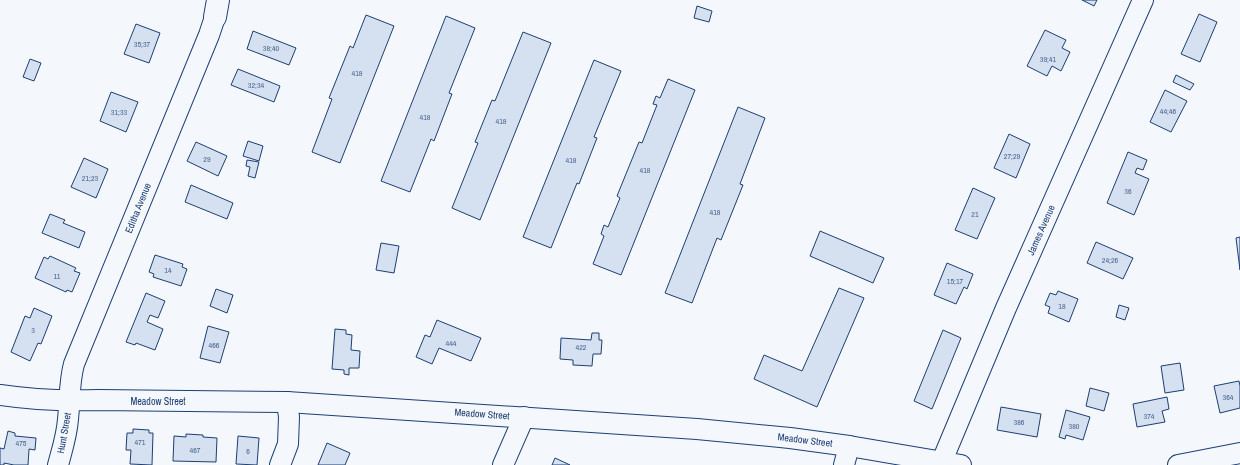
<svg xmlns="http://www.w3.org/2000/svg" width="1240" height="465" viewBox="0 0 1240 465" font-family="'Archivo Narrow',sans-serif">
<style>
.building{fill:#d5e0f0;stroke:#1d3f73}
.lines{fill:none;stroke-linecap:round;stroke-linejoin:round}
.minor-casing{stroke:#1d3f73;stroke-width:22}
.highway-casing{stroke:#1d3f73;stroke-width:24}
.minor{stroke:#f4f7fb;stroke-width:20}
.highway{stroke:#f4f7fb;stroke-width:22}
.labels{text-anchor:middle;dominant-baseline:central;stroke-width:3;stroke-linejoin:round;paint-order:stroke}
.number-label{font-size:8px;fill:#4b6792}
.street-label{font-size:10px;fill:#1d3f73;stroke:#f4f7fb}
</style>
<rect width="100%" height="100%" fill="#f4f7fb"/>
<!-- building -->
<g class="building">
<path d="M 1082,0 L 1097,0 L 1094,6 Z"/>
<path d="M 697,6 L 712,11 L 709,22 L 694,18 Z"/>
<path d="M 1199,14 L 1217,22 L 1200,62 L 1181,54 Z"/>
<path d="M 366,15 L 394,26 L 340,163 L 312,152 L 332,99 L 329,98 L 350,46 L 353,48 Z"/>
<path d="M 446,16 L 475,28 L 449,93 L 452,94 L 434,141 L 431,139 L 410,192 L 381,181 Z"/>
<path d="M 136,24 L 160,33 L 149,63 L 124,54 Z"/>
<path d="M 1045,30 L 1066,40 L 1062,48 L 1070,52 L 1061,71 L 1052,66 L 1047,76 L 1027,66 Z"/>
<path d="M 253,31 L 296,48 L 289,65 L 247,49 Z"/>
<path d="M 523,32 L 551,43 L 480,220 L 452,208 L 478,143 L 475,142 L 492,100 L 495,101 Z"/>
<path d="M 30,59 L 41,63 L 34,81 L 23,77 Z"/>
<path d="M 594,60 L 621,71 L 594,137 L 597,138 L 579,184 L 577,183 L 551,248 L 523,237 Z"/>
<path d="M 238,69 L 280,86 L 274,102 L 231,85 Z"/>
<path d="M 1176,75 L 1194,84 L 1190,90 L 1173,82 Z"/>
<path d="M 668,79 L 695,90 L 621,275 L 593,264 L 604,236 L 601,234 L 604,225 L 608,227 L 620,198 L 617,196 L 639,142 L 642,143 L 657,105 L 653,104 L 656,96 L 660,98 Z"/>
<path d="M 1165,90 L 1187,101 L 1171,132 L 1150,122 Z"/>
<path d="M 111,92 L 138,102 L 126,132 L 100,121 Z"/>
<path d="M 738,107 L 765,118 L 740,184 L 743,185 L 721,240 L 717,238 L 692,303 L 665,293 Z"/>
<path d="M 1009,134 L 1030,144 L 1016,178 L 994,168 Z"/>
<path d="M 248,141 L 263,146 L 259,161 L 243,156 Z"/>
<path d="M 196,142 L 227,156 L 218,176 L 187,161 Z"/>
<path d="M 1128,152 L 1147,160 L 1143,170 L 1137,168 L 1135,173 L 1149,179 L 1134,215 L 1107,203 Z"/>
<path d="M 84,158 L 108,169 L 96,198 L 71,187 Z"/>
<path d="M 247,160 L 259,162 L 255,178 L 248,176 L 250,167 L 246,166 Z"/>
<path d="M 191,185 L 233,203 L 227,219 L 185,202 Z"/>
<path d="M 973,188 L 995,198 L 977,239 L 955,230 Z"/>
<path d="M 50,214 L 65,220 L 63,223 L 85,232 L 79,248 L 42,233 Z"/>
<path d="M 820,231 L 884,258 L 873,283 L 810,256 Z"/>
<path d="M 1240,237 L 1240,270 L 1236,238 Z"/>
<path d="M 1096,242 L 1133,258 L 1123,279 L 1087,263 Z"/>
<path d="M 381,243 L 399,246 L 394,273 L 376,270 Z"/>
<path d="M 155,255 L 183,264 L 182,267 L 187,269 L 181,286 L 153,277 L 154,274 L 149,272 Z"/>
<path d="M 50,256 L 76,268 L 74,271 L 80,273 L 72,292 L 67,290 L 66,292 L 35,278 L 44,257 L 48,259 Z"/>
<path d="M 947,263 L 973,274 L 967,289 L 964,287 L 956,304 L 934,295 Z"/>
<path d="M 839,288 L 864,298 L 817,407 L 754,379 L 764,355 L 802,371 Z"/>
<path d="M 216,289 L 233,295 L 227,313 L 210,306 Z"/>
<path d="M 1058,291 L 1078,299 L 1069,322 L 1048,313 L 1050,307 L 1045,305 L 1050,293 L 1056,295 Z"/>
<path d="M 146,293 L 165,301 L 158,318 L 150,315 L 147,322 L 163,329 L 155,350 L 136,343 L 135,345 L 126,342 Z"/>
<path d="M 1119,305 L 1129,308 L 1125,320 L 1116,317 Z"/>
<path d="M 34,308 L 52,316 L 41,344 L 38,343 L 30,361 L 11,352 L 25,316 L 30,318 Z"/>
<path d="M 437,320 L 481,338 L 471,361 L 439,348 L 432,364 L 416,357 L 425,335 L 430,337 Z"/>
<path d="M 208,326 L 229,332 L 220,363 L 200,358 Z"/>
<path d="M 335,329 L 346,330 L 346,334 L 352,335 L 351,350 L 360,351 L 359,368 L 349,368 L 349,375 L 344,374 L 344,370 L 332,369 Z"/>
<path d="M 943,330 L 961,338 L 932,409 L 914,401 Z"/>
<path d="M 592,333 L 599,333 L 599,340 L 602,340 L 601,354 L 593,354 L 592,366 L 573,365 L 573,360 L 560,359 L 561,338 L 591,340 Z"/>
<path d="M 1180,363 L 1184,390 L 1165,393 L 1161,366 Z"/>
<path d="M 1239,381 L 1240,386 L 1240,408 L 1220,413 L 1214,386 Z"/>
<path d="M 1090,388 L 1109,393 L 1104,411 L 1086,406 Z"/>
<path d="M 1167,397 L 1169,409 L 1162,411 L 1165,422 L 1137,427 L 1133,404 Z"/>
<path d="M 1001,407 L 1041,414 L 1037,437 L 997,430 Z"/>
<path d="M 1066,410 L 1090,417 L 1083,440 L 1066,435 L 1065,439 L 1059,437 Z"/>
<path d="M 133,429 L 149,430 L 149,433 L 153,433 L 152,465 L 130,464 L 131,450 L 126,450 L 127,433 L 133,433 Z"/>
<path d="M 8,431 L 15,433 L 15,436 L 36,438 L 35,450 L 29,449 L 28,465 L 14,465 L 4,463 L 4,465 L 0,465 L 0,448 L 4,449 Z"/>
<path d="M 186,434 L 203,435 L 203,437 L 217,438 L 216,462 L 173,461 L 174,436 L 186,437 Z"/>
<path d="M 238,436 L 259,438 L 257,465 L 236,464 Z"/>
<path d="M 327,443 L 350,453 L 345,465 L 318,465 Z"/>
<path d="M 555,458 L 570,465 L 552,465 Z"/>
</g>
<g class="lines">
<!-- minor casing -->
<g class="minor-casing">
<g id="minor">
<path d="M 0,395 C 33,400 65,401 98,400 L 287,402 L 697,429 L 790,438 L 849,446 L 961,465"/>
<path d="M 942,461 L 1006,308 L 1143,0"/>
<path d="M 58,465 C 62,450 67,435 68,419 C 70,401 69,382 74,364 L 209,35 L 215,17"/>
<path d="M 280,465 L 288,444 L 289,417 L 287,402"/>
<path d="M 503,465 L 524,417"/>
<path d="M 844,465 L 849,446"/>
<path d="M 1178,465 L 1240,453"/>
</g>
</g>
<!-- highway casing -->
<g class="highway-casing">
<path id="highway" d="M 215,17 L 218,0"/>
</g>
<!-- minor -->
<use href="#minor" class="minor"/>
<!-- highway -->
<use href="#highway" class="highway"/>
</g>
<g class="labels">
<!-- number labels -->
<g class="number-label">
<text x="142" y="44">35;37</text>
<text x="271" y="48">38;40</text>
<text x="1048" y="59">39;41</text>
<text x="357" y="73">418</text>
<text x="256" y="85">32;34</text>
<text x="1168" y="111">44;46</text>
<text x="119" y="112">31;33</text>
<text x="425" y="117">418</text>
<text x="501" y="121">418</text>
<text x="1012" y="156">27;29</text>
<text x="207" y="159">29</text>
<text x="571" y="160">418</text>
<text x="645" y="170">418</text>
<text x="90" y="178">21;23</text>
<text x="1128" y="191">36</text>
<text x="715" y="212">418</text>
<text x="975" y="214">21</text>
<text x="1110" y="260">24;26</text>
<text x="168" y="270">14</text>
<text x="57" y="276">11</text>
<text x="955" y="281">15;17</text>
<text x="1062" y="306">18</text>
<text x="33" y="330">3</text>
<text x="451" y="343">444</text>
<text x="214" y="345">466</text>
<text x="581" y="347">422</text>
<text x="1228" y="397">364</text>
<text x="1149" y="416">374</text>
<text x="1019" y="422">386</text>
<text x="1074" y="426">380</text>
<text x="140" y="442">471</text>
<text x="21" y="443">475</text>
<text x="195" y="450">467</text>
<text x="248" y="451">6</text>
</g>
<!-- street labels -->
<g class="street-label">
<text transform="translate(138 208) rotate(-68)">Editha Avenue</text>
<text transform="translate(1041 230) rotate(-66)">James Avenue</text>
<text x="158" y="401">Meadow Street</text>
<text transform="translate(482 414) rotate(4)">Meadow Street</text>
<text transform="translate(64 433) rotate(-80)">Hunt Street</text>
<text transform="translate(805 440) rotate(7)">Meadow Street</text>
</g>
</g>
</svg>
